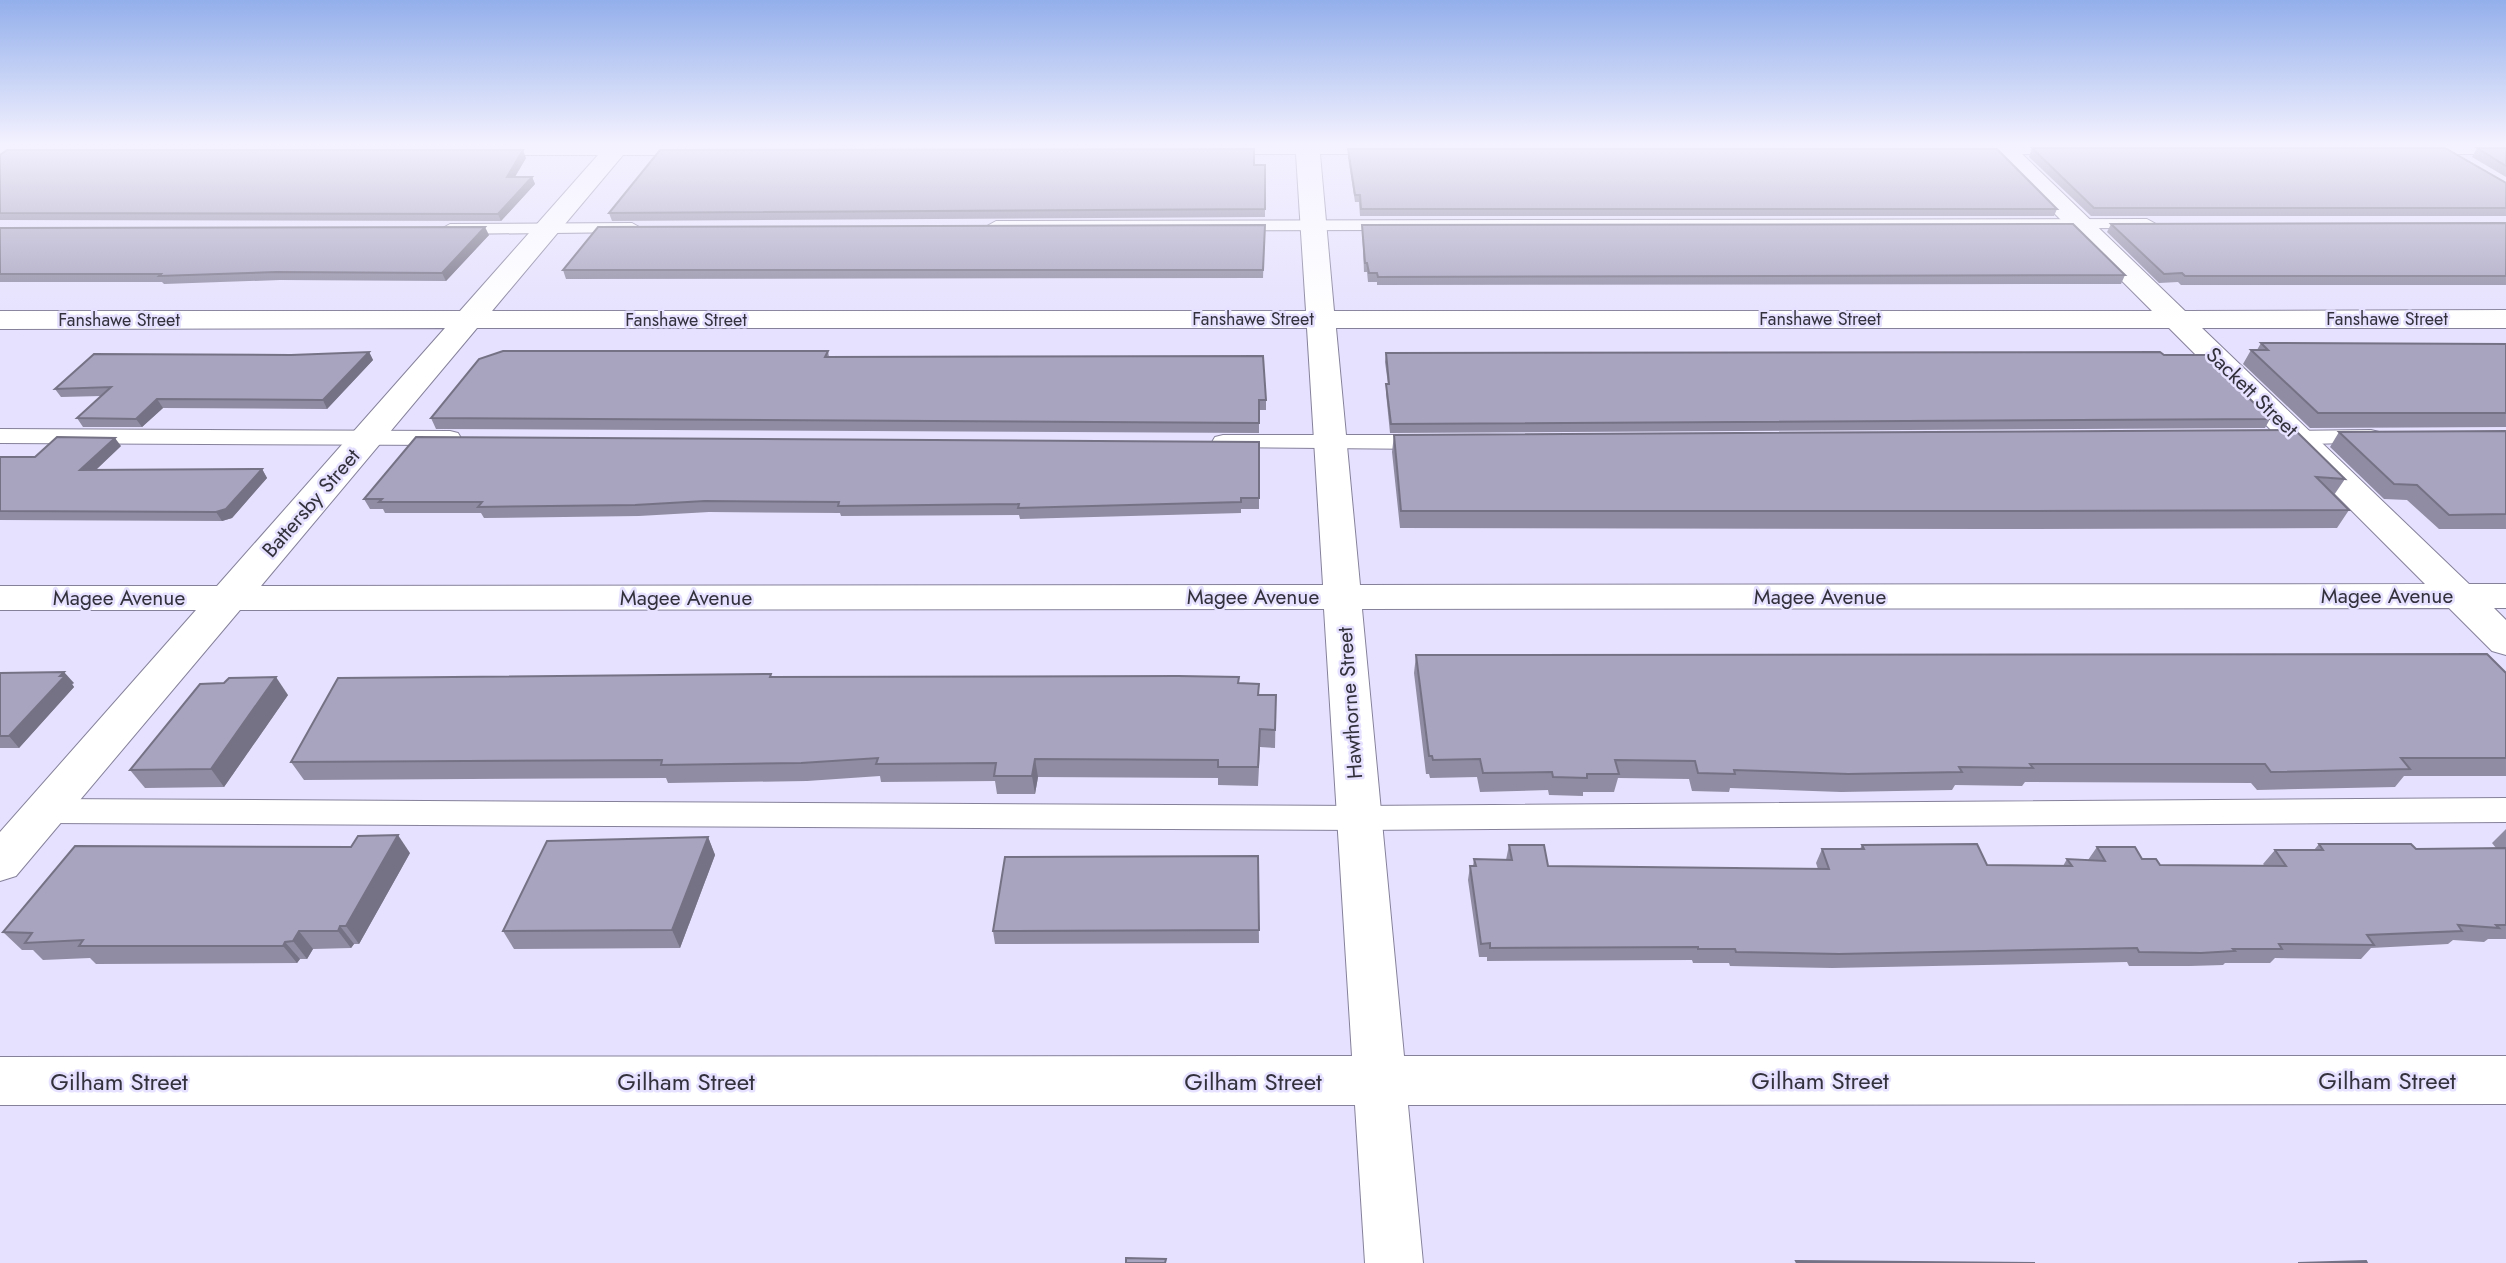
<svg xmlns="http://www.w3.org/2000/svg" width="2506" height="1263" viewBox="0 0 2506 1263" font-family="Jost,sans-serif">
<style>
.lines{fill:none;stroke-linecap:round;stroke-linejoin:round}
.lane-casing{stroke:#86819b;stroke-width:2}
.street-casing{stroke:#86819b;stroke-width:2}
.lane{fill:#fff;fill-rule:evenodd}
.street{fill:#fff;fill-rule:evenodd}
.wall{fill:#908ca3}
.shaded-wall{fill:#767285}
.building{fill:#a8a3be;stroke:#767285;stroke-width:2}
.labels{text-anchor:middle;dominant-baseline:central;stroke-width:5;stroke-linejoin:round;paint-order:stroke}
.far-street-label{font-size:18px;fill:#32313c;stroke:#e6e1fe}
.street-label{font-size:21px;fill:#32313c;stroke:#e6e1fe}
.near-street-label{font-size:24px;fill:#32313c;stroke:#e6e1fe}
</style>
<rect width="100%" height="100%" fill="#e6e1fe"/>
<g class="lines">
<!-- lane casing -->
<g class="lane-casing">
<g id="lane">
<path d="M 2147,219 L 2156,224 L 2153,228 L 996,231 L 987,226 L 996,221 Z"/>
<path d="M 632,223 L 641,228 L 638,232 L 450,234 L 441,229 L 450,224 Z"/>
<path d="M 0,429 L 450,431 L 458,433 L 461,438 L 458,443 L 450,445 L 0,443 Z"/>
<path d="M 2371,430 L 2379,432 L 2382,437 L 2379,442 L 2280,445 L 2272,443 L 2269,438 L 2272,433 L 2280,431 Z"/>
<path d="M 1223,435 L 1426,435 L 1434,437 L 1437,442 L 1434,447 L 1426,449 L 1215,447 L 1212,442 L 1215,437 Z"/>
<path d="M 2506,798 L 2506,822 L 1359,830 L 46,823 L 35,819 L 31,811 L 35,803 L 46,799 L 1359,806 Z"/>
</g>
</g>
<!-- street casing -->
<g class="street-casing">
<path id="street" d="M 0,143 L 2506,143 L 2506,154 L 2022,154 L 2185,311 L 2506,310 L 2506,328 L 2202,328 L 2469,584 L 2506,584 L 2506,608 L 2494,608 L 2506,620 L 2506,655 L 2492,651 L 2449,608 L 1362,609 L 1404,1056 L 2506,1056 L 2506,1104 L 1408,1105 L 1423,1263 L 1365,1263 L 1355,1105 L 0,1105 L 0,1057 L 1352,1056 L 1324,609 L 240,610 L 16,876 L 0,881 L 0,832 L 196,610 L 0,610 L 0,586 L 217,586 L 445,328 L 0,329 L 0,311 L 460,311 L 598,155 L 0,155 ZM 1296,154 L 1306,311 L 492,311 L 623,155 ZM 1320,154 L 1995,154 L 2152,311 L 1334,311 ZM 477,328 L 1307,328 L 1323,585 L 261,586 ZM 1336,328 L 2169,328 L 2425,584 L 1360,585 Z"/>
</g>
<!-- lane -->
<use href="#lane" class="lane"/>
<!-- street -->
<use href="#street" class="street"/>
</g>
<!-- wall -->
<g class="wall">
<path d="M 2032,148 L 2506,183 L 2506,216 L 2091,216 L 2029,157 Z"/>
<path d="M 2477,148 L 2506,148 L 2506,177 L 2472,157 Z"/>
<path d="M 1348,149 L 2057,209 L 2054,216 L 1360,216 L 1359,202 L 1355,202 L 1348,157 Z"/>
<path d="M 0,155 L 526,158 L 515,177 L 532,177 L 535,184 L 501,221 L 0,220 Z"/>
<path d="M 1254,165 L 1265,165 L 1265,217 L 612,221 L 609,213 Z"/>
<path d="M 2506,223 L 2506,285 L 2181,285 L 2178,282 L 2159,283 L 2107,232 L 2111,224 Z"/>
<path d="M 1265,225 L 1263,278 L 566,279 L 563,270 Z"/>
<path d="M 1362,225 L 2125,275 L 2121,284 L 1377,285 L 1377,282 L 1368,282 L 1367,272 L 1364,272 Z"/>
<path d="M 0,228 L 489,235 L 446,281 L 280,280 L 164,284 L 162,282 L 0,282 Z"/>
<path d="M 2261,343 L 2506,344 L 2506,427 L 2310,428 L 2243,364 L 2251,350 L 2257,350 Z"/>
<path d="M 828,351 L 829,357 L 1266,400 L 1266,410 L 1259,410 L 1259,433 L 436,429 L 431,418 Z"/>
<path d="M 369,352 L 373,360 L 327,409 L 163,408 L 142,427 L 83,427 L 77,418 L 101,396 L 61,397 L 55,389 L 291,355 Z"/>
<path d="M 1386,353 L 2164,355 L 2270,419 L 2265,428 L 1390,433 L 1386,393 L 1386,384 L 1388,384 L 1385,362 Z"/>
<path d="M 2506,431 L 2506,529 L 2439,529 L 2407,500 L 2384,499 L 2330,447 L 2339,432 Z"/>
<path d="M 1394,435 L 2345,479 L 2334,495 L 2349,510 L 2337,528 L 1999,529 L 1400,528 L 1392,452 Z"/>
<path d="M 1259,442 L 1259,509 L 1241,509 L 1241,513 L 1020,519 L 1019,515 L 841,516 L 840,513 L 709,512 L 639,516 L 484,518 L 481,513 L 385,513 L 383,509 L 370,509 L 364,499 Z"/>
<path d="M 121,446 L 96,470 L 262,469 L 267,478 L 232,518 L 222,521 L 0,520 L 0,457 L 35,457 Z"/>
<path d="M 1416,655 L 2506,673 L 2506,776 L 2404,776 L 2395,787 L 2257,790 L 2251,783 L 2025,782 L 2022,786 L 1955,785 L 1952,790 L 1841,792 L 1730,788 L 1729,792 L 1692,791 L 1689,779 L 1618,778 L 1614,792 L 1583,792 L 1583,796 L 1549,795 L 1548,790 L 1480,792 L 1477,777 L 1430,778 L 1429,774 L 1426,774 L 1414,673 Z"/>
<path d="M 0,673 L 74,683 L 72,684 L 74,687 L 19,748 L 0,748 Z"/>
<path d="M 772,677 L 1239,683 L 1258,695 L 1276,695 L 1275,748 L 1260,747 L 1258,786 L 1218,785 L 1218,778 L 1038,777 L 1035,794 L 997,794 L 995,781 L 881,782 L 880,776 L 807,781 L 668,783 L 666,778 L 304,780 L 291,762 Z"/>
<path d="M 224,683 L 288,695 L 224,787 L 145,788 L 130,770 Z"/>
<path d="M 2506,829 L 2506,939 L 2488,939 L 2484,942 L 2453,940 L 2448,944 L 2371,948 L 2361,959 L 2275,958 L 2270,963 L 2225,963 L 2223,965 L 2190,966 L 2129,966 L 2127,962 L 1832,968 L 1730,966 L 1729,963 L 1693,963 L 1692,960 L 1487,961 L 1487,957 L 1479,957 L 1468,880 L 1470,866 L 1473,866 L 1474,859 L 1506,860 L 1509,845 L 1548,866 L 1818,869 L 1816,863 L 1822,849 L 1860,849 L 1862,845 L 1987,865 L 2063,866 L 2067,859 L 2088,860 L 2097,847 L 2160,865 L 2265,866 L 2263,864 L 2275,850 L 2314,850 L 2319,844 L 2416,849 L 2496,848 L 2492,843 Z"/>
<path d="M 708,837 L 715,855 L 680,948 L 514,949 L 503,931 Z"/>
<path d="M 410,853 L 359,944 L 354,944 L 351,948 L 313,949 L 307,959 L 300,959 L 297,963 L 96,964 L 90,958 L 43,960 L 33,950 L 22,950 L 3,932 Z"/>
<path d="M 1258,856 L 1259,943 L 995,944 L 993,931 Z"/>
</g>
<!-- shaded-wall -->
<g class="shaded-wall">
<path d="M 523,150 L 526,158 L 510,185 L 507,177 Z"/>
<path d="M 532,177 L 535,184 L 501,221 L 498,214 Z"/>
<path d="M 485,227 L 489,235 L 446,281 L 442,273 Z"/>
<path d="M 369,352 L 373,360 L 327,409 L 323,400 Z"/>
<path d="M 157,399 L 163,408 L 142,427 L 136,419 Z"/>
<path d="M 115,438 L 121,446 L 86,479 L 80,470 Z"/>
<path d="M 262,469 L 267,478 L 232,518 L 222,521 L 216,512 Z"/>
<path d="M 64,672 L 74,683 L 72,684 L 74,687 L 19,748 L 9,736 Z"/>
<path d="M 276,677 L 288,695 L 224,787 L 211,769 Z"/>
<path d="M 1035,759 L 1038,777 L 1035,794 L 1032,776 Z"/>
<path d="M 398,835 L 410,853 L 359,944 L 346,926 Z"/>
<path d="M 708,837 L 715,855 L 680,948 L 672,930 Z"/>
<path d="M 340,926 L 354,944 L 351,948 L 338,931 Z"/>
<path d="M 299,931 L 313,949 L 307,959 L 293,941 Z"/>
<path d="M 285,942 L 300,959 L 297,963 L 283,946 Z"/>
</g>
<!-- building -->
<g class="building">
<path d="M 2032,148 L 2445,148 L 2506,183 L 2506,208 L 2094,208 Z"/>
<path d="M 2477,148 L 2506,148 L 2506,166 Z"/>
<path d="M 1254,149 L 1254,165 L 1265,165 L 1265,209 L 609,213 L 660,150 Z"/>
<path d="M 1348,149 L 1997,149 L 2057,209 L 1361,209 L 1360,195 L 1355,195 Z"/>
<path d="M 7,150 L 523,150 L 507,177 L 532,177 L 498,214 L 0,213 L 0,155 Z"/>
<path d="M 2506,223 L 2506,276 L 2185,276 L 2182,273 L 2164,274 L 2111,224 Z"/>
<path d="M 2073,224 L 2125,275 L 1378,277 L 1377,273 L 1369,273 L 1367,263 L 1365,263 L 1362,225 Z"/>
<path d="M 1265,225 L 1263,270 L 563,270 L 598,227 Z"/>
<path d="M 485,227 L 442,273 L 276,272 L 159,276 L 161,274 L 0,274 L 0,228 Z"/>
<path d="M 2261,343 L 2506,344 L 2506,413 L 2318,413 L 2251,350 L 2268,350 Z"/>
<path d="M 503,351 L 828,351 L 825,357 L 1263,356 L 1266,400 L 1259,400 L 1259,423 L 431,418 L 479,359 Z"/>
<path d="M 369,352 L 323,400 L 157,399 L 136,419 L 77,418 L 111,387 L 55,389 L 94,354 L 291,355 Z"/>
<path d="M 2160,352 L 2164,355 L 2206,355 L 2270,419 L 1391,424 L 1386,384 L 1389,384 L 1386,353 Z"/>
<path d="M 2295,430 L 2345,479 L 2316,477 L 2349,510 L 2007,511 L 1401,511 L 1394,435 Z"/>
<path d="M 2506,431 L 2506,514 L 2449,515 L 2417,485 L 2394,484 L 2339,432 Z"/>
<path d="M 57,437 L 115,438 L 80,470 L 262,469 L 226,509 L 216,512 L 0,511 L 0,457 L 35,457 Z"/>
<path d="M 416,437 L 1259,442 L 1259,498 L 1241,498 L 1241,502 L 1018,508 L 1019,504 L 838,506 L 839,502 L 705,501 L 635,505 L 478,507 L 482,502 L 379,502 L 382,499 L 364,499 Z"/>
<path d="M 2487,654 L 2506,673 L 2506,758 L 2401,758 L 2410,769 L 2271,772 L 2265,764 L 2030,764 L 2033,768 L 1959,767 L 1962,772 L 1848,774 L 1734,770 L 1735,774 L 1698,773 L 1695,761 L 1615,760 L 1619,774 L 1587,774 L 1587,778 L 1553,777 L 1552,772 L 1483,773 L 1480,759 L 1433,760 L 1432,756 L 1429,756 L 1416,655 Z"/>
<path d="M 64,672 L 60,676 L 65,676 L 9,736 L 0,736 L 0,673 Z"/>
<path d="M 771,674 L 770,677 L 1178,676 L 1239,677 L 1238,683 L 1259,684 L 1258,695 L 1276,695 L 1275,730 L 1260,729 L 1258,767 L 1218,767 L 1218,760 L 1035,759 L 1032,776 L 994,776 L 996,763 L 876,764 L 878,758 L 801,763 L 661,765 L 662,760 L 291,762 L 338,678 Z"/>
<path d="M 276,677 L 211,769 L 130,770 L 200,684 L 224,683 L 229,678 Z"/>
<path d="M 398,835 L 346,926 L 340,926 L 338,931 L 299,931 L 293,941 L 285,942 L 283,946 L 79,946 L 83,940 L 25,943 L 32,933 L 3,932 L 75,846 L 351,847 L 358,836 Z"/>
<path d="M 708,837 L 672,930 L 503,931 L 547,841 Z"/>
<path d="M 1977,844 L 1987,865 L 2072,866 L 2067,859 L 2105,861 L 2097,847 L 2135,847 L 2142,859 L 2156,859 L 2160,865 L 2286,866 L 2275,850 L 2323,850 L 2319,844 L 2411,844 L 2416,849 L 2506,848 L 2506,925 L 2496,925 L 2499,928 L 2458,925 L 2462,931 L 2367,935 L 2374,945 L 2279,944 L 2282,949 L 2233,949 L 2235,951 L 2201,953 L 2139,952 L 2137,948 L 1839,954 L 1736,952 L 1735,949 L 1698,949 L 1698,947 L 1490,948 L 1490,943 L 1481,944 L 1470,866 L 1476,866 L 1474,859 L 1512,860 L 1509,845 L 1544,845 L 1548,866 L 1829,869 L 1822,849 L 1864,849 L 1862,845 Z"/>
<path d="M 1258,856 L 1259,930 L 993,931 L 1005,857 Z"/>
<path d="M 1126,1258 L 1166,1259 L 1165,1263 L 1126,1263 Z"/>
<path d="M 1796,1261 L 2035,1263 L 1797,1263 Z"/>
<path d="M 2366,1261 L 2367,1263 L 2298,1263 Z"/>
</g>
<!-- sky -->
<linearGradient id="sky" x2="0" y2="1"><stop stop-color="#93afeb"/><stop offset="0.45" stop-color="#f4f2ff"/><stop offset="1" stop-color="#f4f2ff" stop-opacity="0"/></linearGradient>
<rect width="2506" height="320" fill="url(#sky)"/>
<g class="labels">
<!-- far-street labels -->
<g class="far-street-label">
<text x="1253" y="319">Fanshawe Street</text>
<text x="1820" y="319">Fanshawe Street</text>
<text x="2387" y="319">Fanshawe Street</text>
<text x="119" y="320">Fanshawe Street</text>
<text x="686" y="320">Fanshawe Street</text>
</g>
<!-- street labels -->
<g class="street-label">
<text transform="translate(2252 392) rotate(44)">Sackett Street</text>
<text transform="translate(311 503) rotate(-49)">Battersby Street</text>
<text x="2387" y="596">Magee Avenue</text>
<text x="1253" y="597">Magee Avenue</text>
<text x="1820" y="597">Magee Avenue</text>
<text x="119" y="598">Magee Avenue</text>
<text x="686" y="598">Magee Avenue</text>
<text transform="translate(1350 703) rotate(-94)">Hawthorne Street</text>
</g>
<!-- near-street labels -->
<g class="near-street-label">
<text x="1820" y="1080">Gilham Street</text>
<text x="2387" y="1080">Gilham Street</text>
<text x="119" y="1081">Gilham Street</text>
<text x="686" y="1081">Gilham Street</text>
<text x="1253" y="1081">Gilham Street</text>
</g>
</g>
</svg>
